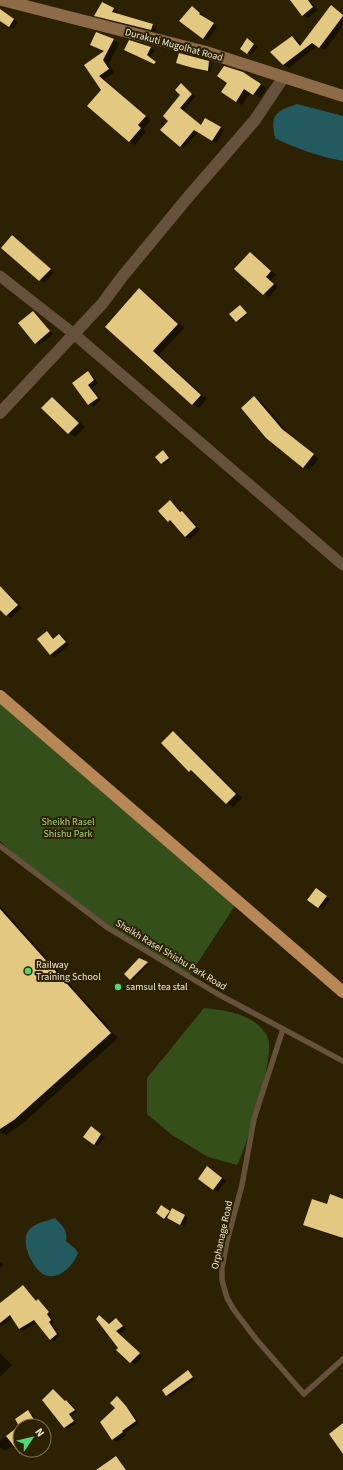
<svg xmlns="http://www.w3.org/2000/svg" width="343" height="1470" viewBox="0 0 343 1470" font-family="'Source Sans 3',sans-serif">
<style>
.green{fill:#354f1b}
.water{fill:#235a5f}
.shadow{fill:#0007}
.building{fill:#e2c880}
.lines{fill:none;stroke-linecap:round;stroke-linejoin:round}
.service{stroke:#66513c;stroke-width:5.5}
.minor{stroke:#66513c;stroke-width:11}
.tertiary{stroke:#66513c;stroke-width:12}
.secondary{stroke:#8d6b49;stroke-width:12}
.trunk{stroke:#b88756;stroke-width:12}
.poi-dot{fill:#53d673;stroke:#2c2102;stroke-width:1.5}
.labels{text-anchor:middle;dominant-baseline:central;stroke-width:4;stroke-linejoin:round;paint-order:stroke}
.street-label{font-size:10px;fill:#efe9d7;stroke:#2c2102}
.park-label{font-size:10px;fill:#a6d57d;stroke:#2c2102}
.poi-label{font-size:10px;fill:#efe9d7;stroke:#2c2102;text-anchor:start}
</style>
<rect width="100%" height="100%" fill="#2c2102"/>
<!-- green -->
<g class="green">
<path d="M 0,696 L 238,901 L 189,976 L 104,925 L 31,870 L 0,841 Z"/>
<path d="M 204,1008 C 226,1010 258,1015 268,1038 C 275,1056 247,1146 237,1165 L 208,1157 L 172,1135 L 147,1114 L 147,1078 Z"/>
</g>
<!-- water -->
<g class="water">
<path d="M 297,104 L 343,116 L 343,161 C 321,157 294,148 275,138 C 270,114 275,112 297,104 Z"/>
<path d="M 55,1218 C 62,1226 68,1229 66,1241 C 70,1245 76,1248 78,1253 C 74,1264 60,1281 45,1275 C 33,1270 19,1241 29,1230 C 35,1223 46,1221 55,1218 Z"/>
</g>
<!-- shadow -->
<g class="shadow">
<path d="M 292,0 L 310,0 L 318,10 L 308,18 L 303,15 Z"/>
<path d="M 102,3 L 118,12 L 116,15 L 152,25 L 156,28 L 155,32 L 100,18 L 96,15 Z"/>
<path d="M 193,7 L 204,15 L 203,17 L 217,26 L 208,40 L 204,38 Z"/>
<path d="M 0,10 L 18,22 L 13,29 L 0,20 Z"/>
<path d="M 337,10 L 343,15 L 343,26 L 325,50 L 317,46 L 289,68 L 284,65 L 272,52 L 292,37 L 298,40 L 302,45 Z"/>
<path d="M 113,40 L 119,43 L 109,64 L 114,73 L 104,79 L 151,120 L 143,129 L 146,132 L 135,145 L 130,141 L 89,106 L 102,90 L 85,65 L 105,52 Z"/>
<path d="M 130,41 L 155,50 L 151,58 L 159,65 L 130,52 Z"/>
<path d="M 252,42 L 258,47 L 251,55 L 247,53 Z"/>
<path d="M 209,62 L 212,64 L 211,72 L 197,70 L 177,63 Z"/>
<path d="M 249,77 L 267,88 L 260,98 L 251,92 L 242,105 L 236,101 Z"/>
<path d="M 184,87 L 196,96 L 183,111 L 202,126 L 206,119 L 224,130 L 216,143 L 198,132 L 184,148 L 181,146 L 170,121 Z"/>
<path d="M 13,237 L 54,272 L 44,283 L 25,267 Z"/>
<path d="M 250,253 L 256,256 L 276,275 L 271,280 L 278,287 L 269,297 L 264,294 Z"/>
<path d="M 140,289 L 146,293 L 184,328 L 159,355 L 207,399 L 199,408 L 192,404 L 107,327 Z"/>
<path d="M 241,307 L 248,314 L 239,322 L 237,321 Z"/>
<path d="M 33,312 L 37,315 L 53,334 L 40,345 L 36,343 Z"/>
<path d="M 88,372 L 92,375 L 98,383 L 92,388 L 101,400 L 93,407 L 89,404 L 73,383 Z"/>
<path d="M 52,398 L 58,402 L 85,427 L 75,437 L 69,433 L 42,408 Z"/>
<path d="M 254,398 L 261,401 L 289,434 L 319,459 L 309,470 L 303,467 Z"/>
<path d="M 163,452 L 170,459 L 164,465 L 157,457 Z"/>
<path d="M 170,502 L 174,504 L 182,512 L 186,514 L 200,530 L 190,539 L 185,537 L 173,523 L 168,521 Z"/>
<path d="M 0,587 L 8,593 L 22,608 L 11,618 L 7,615 L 0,608 Z"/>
<path d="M 47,632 L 55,639 L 59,635 L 64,638 L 69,645 L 55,657 L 51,655 L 38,639 Z"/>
<path d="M 174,732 L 180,736 L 242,798 L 233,807 L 227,803 L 196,774 L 190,771 Z"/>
<path d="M 320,892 L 330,899 L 323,909 L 318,907 Z"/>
<path d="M 0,906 L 118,1038 L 22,1124 L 6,1135 L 0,1132 Z"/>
<path d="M 139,959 L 149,964 L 133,980 L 125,974 Z"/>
<path d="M 95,1130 L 105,1137 L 98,1146 L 94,1144 Z"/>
<path d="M 212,1170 L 226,1181 L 218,1192 L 199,1178 Z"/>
<path d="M 343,1200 L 343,1239 L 311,1228 L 304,1224 L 328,1205 Z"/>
<path d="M 162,1207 L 170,1212 L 172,1209 L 188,1218 L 184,1226 L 168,1217 L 167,1219 L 157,1213 Z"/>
<path d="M 0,1261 L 4,1265 L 0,1268 Z"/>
<path d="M 23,1286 L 26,1288 L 37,1301 L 42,1302 L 51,1315 L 50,1316 L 54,1322 L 52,1324 L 60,1336 L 54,1341 L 50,1339 L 37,1322 L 23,1331 L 20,1329 L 13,1318 L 2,1326 L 0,1325 L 0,1304 Z"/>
<path d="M 99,1317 L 110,1325 L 116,1319 L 120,1322 L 126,1329 L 120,1334 L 143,1356 L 135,1365 L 131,1362 L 119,1348 Z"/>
<path d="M 0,1353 L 12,1365 L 0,1377 Z"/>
<path d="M 188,1371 L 195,1379 L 170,1397 L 167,1395 L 163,1390 Z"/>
<path d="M 53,1390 L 66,1401 L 70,1403 L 77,1412 L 71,1416 L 76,1423 L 68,1429 L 64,1427 Z"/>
<path d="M 117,1397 L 130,1410 L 139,1423 L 125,1433 L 126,1435 L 117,1442 L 113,1440 L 101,1422 L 117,1408 Z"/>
<path d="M 28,1412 L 32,1414 L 40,1426 L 20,1426 Z"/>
<path d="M 20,1427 L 20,1450 L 14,1445 L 5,1451 L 0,1448 L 0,1441 Z"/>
<path d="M 116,1457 L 120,1460 L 127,1470 L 99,1470 Z"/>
</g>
<!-- building -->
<g class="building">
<path d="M 290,0 L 308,0 L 313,7 L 302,16 Z"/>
<path d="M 102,2 L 114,8 L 112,12 L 153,24 L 151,30 L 94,16 Z"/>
<path d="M 331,5 L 343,15 L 343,16 L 319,48 L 312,43 L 283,65 L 270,52 L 292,36 L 300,46 Z"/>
<path d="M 192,6 L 200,13 L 199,14 L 214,23 L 203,39 L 179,21 Z"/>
<path d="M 0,9 L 14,19 L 9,27 L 0,21 Z"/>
<path d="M 96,32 L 114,39 L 103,60 L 109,69 L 99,76 L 146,116 L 138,125 L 141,128 L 129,142 L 87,106 L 101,90 L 84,65 L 104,51 L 90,45 Z"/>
<path d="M 247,38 L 254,44 L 247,54 L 240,49 Z"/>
<path d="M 129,40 L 151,47 L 147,55 L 156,62 L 154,64 L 124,50 Z"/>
<path d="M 179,53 L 209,61 L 208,71 L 193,68 L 176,63 Z"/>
<path d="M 224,66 L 243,72 L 261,84 L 253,95 L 244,89 L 236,102 L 221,92 L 227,83 L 217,76 Z"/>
<path d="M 181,83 L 192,94 L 180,108 L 201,125 L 205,118 L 221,127 L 212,141 L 194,130 L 180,147 L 160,130 L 168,121 L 163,116 L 180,95 L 175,90 Z"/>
<path d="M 12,235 L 51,269 L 39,281 L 1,248 Z"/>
<path d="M 250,252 L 271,271 L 266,277 L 274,284 L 263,295 L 234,269 Z"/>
<path d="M 139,288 L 178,324 L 153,351 L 201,395 L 192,405 L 105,327 Z"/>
<path d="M 240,305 L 247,313 L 236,322 L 229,314 Z"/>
<path d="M 33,311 L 50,331 L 35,344 L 18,323 Z"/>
<path d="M 88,371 L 94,380 L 88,385 L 98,398 L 88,405 L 72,383 Z"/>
<path d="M 254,396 L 282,429 L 314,454 L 303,468 L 266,438 L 241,408 Z"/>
<path d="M 52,397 L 79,423 L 68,434 L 41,408 Z"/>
<path d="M 163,450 L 169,458 L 161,464 L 155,457 Z"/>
<path d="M 170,500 L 180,512 L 182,511 L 196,527 L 185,537 L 170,520 L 168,522 L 158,511 Z"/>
<path d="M 0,586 L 18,605 L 6,616 L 0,610 Z"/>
<path d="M 47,631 L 53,639 L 59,634 L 66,642 L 50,655 L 37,639 Z"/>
<path d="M 173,731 L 236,794 L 226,804 L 191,770 L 189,772 L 161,743 Z"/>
<path d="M 316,888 L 327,896 L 318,908 L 307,900 Z"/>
<path d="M 0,909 L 111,1033 L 14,1120 L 0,1129 Z"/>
<path d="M 139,958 L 148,962 L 130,980 L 124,974 Z"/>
<path d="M 91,1126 L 101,1134 L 94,1145 L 83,1137 Z"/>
<path d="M 207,1166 L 222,1178 L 213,1190 L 198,1179 Z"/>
<path d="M 330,1194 L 343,1199 L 343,1238 L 303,1225 L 312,1199 L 327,1204 Z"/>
<path d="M 161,1205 L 170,1211 L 164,1219 L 156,1213 Z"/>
<path d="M 172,1208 L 185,1215 L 180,1225 L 167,1218 Z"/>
<path d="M 23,1285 L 36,1301 L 38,1299 L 49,1312 L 47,1314 L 51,1320 L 49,1322 L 57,1334 L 50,1340 L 34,1320 L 19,1329 L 10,1315 L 0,1323 L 0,1303 Z"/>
<path d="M 99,1315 L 109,1324 L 116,1318 L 123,1326 L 116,1331 L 140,1353 L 130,1363 L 116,1350 L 118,1348 L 96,1319 Z"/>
<path d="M 188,1370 L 193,1377 L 166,1396 L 162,1390 Z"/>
<path d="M 53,1389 L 65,1401 L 66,1400 L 75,1410 L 69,1414 L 74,1421 L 64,1428 L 42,1400 Z"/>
<path d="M 117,1396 L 126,1406 L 136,1421 L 122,1431 L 123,1432 L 112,1440 L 100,1422 L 115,1408 L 110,1403 Z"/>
<path d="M 28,1410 L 38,1426 L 20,1426 L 20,1454 L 6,1436 L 19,1426 L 15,1419 Z"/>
<path d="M 343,1423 L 343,1454 L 329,1434 Z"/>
<path d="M 116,1456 L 126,1470 L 96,1470 Z"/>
</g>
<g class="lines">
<!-- service -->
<g class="service">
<path d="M 0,846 L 108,928 L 216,993 L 343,1061"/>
<path d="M 283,1029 L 254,1119 L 242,1185 L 227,1241 L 222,1268 L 222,1280 L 227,1298 L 234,1310 L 256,1339 L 304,1394 L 343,1359"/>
</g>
<!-- minor -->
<path class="minor" d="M 0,276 L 74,334 L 343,565"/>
<!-- tertiary -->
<path class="tertiary" d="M 0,413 L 102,304 L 122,277 L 189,196 L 255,120 L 283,78"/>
<!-- secondary -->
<path class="secondary" d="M 2,0 L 206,52 L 343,96"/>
<!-- trunk -->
<path class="trunk" d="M 0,696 L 343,992"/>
</g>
<!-- markers -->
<g class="poi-dot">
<circle cx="28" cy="971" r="4"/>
<circle cx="118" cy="987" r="4"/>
</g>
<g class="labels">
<!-- street labels -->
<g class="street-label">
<text transform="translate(174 45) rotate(15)">Durakuti Mugolhat Road</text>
<text transform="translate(171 955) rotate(31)">Sheikh Rasel Shishu Park Road</text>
<text transform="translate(222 1235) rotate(-78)">Orphanage Road</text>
</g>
<!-- park labels -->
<g class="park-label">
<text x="68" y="822">Sheikh Rasel<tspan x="68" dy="12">Shishu Park</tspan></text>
</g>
<!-- poi labels -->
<g class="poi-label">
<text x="36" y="965">Railway<tspan x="36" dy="12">Training School</tspan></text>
<text x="126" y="987">samsul tea stal</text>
</g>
</g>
<!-- north arrow -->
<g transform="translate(32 1438) rotate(55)"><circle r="19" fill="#2c2102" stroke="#7a7157"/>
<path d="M0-3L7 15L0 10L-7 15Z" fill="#53d673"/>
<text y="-6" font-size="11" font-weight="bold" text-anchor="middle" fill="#efe9d7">N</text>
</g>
</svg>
